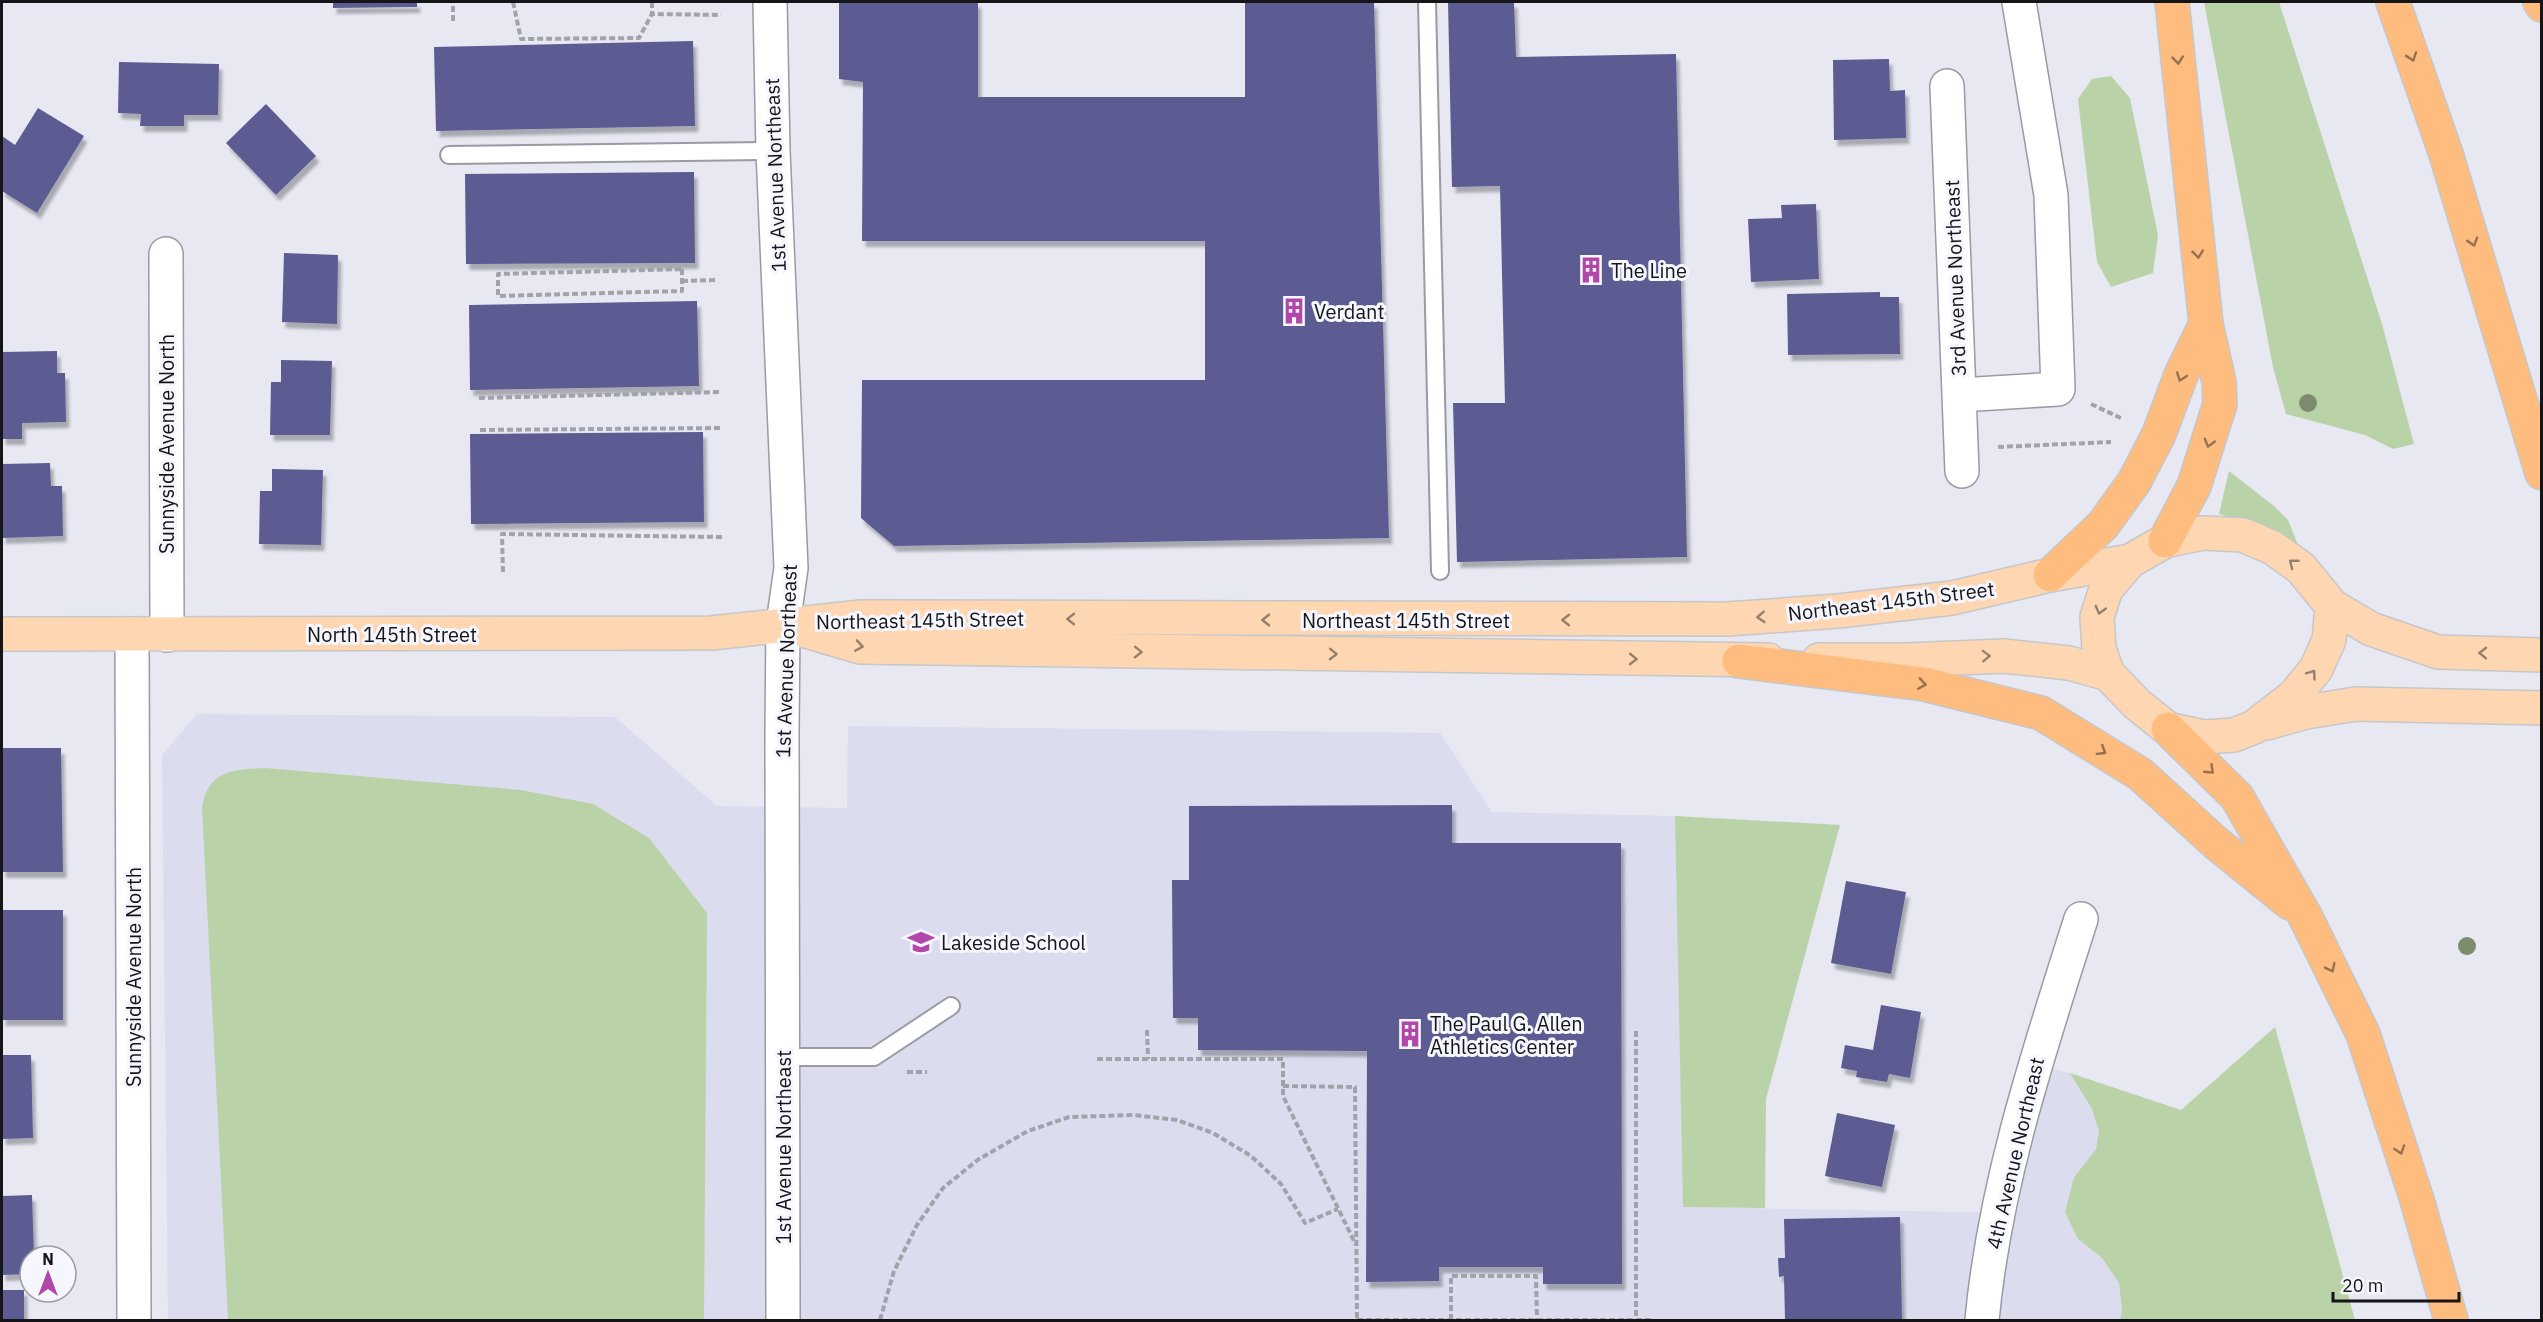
<svg xmlns="http://www.w3.org/2000/svg" width="2543" height="1322" viewBox="0 0 2543 1322" font-family="'IBM Plex Sans',sans-serif">
<style>
.built{fill:#dbdcee}
.green{fill:#bad2a7}
.building{fill:#5b5b92;filter:url(#shadow)}
.lines{fill:none;stroke-linecap:round;stroke-linejoin:round}
.service-casing{stroke:#999aa4;stroke-width:20}
.minor-casing{stroke:#999aa4;stroke-width:36}
.tertiary-casing{stroke:#999aa4;stroke-width:36}
.primary-casing{stroke:#c7c7c8;stroke-width:36}
.motorway-casing{stroke:#c7c7c8;stroke-width:36}
.path{stroke:#a2a2aa;stroke-width:4;stroke-dasharray:6 3;stroke-linecap:butt}
.service{stroke:#fff;stroke-width:16}
.minor{stroke:#fff;stroke-width:33}
.tertiary{stroke:#fff;stroke-width:33}
.primary{stroke:#fed7b2;stroke-width:33}
.motorway{stroke:#febc7f;stroke-width:33}
.tree{fill:#7c8c6d}
.oneway{stroke:#957151}
.oneway2{stroke:#95806d}
.labels{text-anchor:middle;dominant-baseline:central;stroke-width:6;stroke-linejoin:round;paint-order:stroke}
.street-label{font-size:20px;fill:#151518;stroke:#f5f6fe}
.poi-label{font-size:20px;fill:#151518;stroke:#f5f6fe;text-anchor:start}
</style>
<defs>
<filter id="shadow"><feDropShadow dx="3.5" dy="6" stdDeviation="1.5" flood-color="#0004"/></filter>
</defs>
<rect width="100%" height="100%" fill="#e7e8f2"/>
<!-- built -->
<path class="built" d="M 197,714 L 615,717 L 717,806 L 847,808 L 848,726 L 1440,733 L 1492,812 L 1675,816 L 1684,1207 L 2016,1213 L 2042,1099 L 2054,1069 L 2070,1073 L 2079,1085 L 2092,1109 L 2099,1131 L 2096,1149 L 2073,1177 L 2078,1239 L 2102,1258 L 2119,1283 L 2122,1311 L 2120,1320 L 168,1320 L 162,755 Z"/>
<!-- green -->
<g class="green">
<path d="M 2204,2 L 2279,2 L 2382,324 L 2414,444 L 2393,449 L 2365,435 L 2286,414 L 2273,367 Z"/>
<path d="M 2111,76 L 2130,98 L 2158,235 L 2153,273 L 2111,287 L 2097,262 L 2078,99 L 2092,79 Z"/>
<path d="M 2229,471 L 2274,506 L 2288,520 L 2302,555 L 2274,531 L 2219,514 Z"/>
<path d="M 265,768 L 521,790 L 593,804 L 649,838 L 707,913 L 704,1320 L 228,1320 L 202,807 C 209,770 232,770 265,768 Z"/>
<path d="M 1675,816 L 1840,825 L 1766,1099 L 1765,1208 L 1683,1207 Z"/>
<path d="M 2275,1027 L 2355,1320 L 2120,1320 L 2122,1311 L 2119,1283 L 2102,1258 L 2078,1239 L 2065,1212 L 2074,1177 L 2096,1149 L 2099,1131 L 2092,1109 L 2070,1073 L 2181,1110 Z"/>
</g>
<!-- building -->
<g class="building">
<path d="M 333,2 L 417,2 L 417,7 L 333,8 Z"/>
<path d="M 839,2 L 978,2 L 978,97 L 1245,97 L 1245,2 L 1374,2 L 1389,538 L 894,546 L 861,518 L 862,380 L 1205,380 L 1205,241 L 862,241 L 863,82 L 839,79 Z"/>
<path d="M 1448,2 L 1514,2 L 1516,57 L 1676,54 L 1687,557 L 1457,562 L 1453,403 L 1505,403 L 1500,186 L 1452,187 Z"/>
<path d="M 693,41 L 695,126 L 436,131 L 434,47 Z"/>
<path d="M 1889,59 L 1890,91 L 1905,90 L 1906,138 L 1834,140 L 1833,60 Z"/>
<path d="M 119,62 L 219,64 L 218,115 L 184,115 L 184,126 L 140,126 L 141,114 L 118,113 Z"/>
<path d="M 266,104 L 316,156 L 276,195 L 226,143 Z"/>
<path d="M 38,108 L 84,136 L 37,213 L 2,191 L 2,136 L 15,145 Z"/>
<path d="M 694,172 L 695,263 L 466,264 L 465,174 Z"/>
<path d="M 1816,204 L 1819,279 L 1751,282 L 1748,219 L 1782,218 L 1781,205 Z"/>
<path d="M 284,253 L 338,255 L 337,324 L 282,322 Z"/>
<path d="M 1880,292 L 1880,297 L 1899,297 L 1900,354 L 1788,355 L 1787,294 Z"/>
<path d="M 697,301 L 699,386 L 470,390 L 469,305 Z"/>
<path d="M 57,351 L 57,373 L 65,373 L 66,422 L 22,423 L 22,439 L 2,439 L 2,352 Z"/>
<path d="M 281,360 L 332,361 L 330,435 L 270,435 L 271,382 L 281,382 Z"/>
<path d="M 703,432 L 704,522 L 471,524 L 470,434 Z"/>
<path d="M 50,463 L 51,486 L 62,486 L 63,536 L 2,538 L 2,464 Z"/>
<path d="M 272,469 L 323,470 L 321,545 L 259,544 L 260,491 L 272,491 Z"/>
<path d="M 2,748 L 61,748 L 63,872 L 2,872 Z"/>
<path d="M 1452,805 L 1452,843 L 1621,843 L 1622,1284 L 1543,1284 L 1543,1267 L 1439,1267 L 1439,1281 L 1366,1282 L 1367,1051 L 1198,1050 L 1198,1018 L 1173,1018 L 1172,880 L 1189,880 L 1189,806 Z"/>
<path d="M 1846,881 L 1906,892 L 1891,974 L 1831,963 Z"/>
<rect x="2" y="910" width="61" height="110"/>
<path d="M 1881,1005 L 1921,1012 L 1910,1078 L 1889,1074 L 1887,1082 L 1856,1077 L 1857,1071 L 1841,1068 L 1845,1045 L 1873,1050 Z"/>
<path d="M 2,1055 L 31,1055 L 33,1138 L 2,1139 Z"/>
<path d="M 1837,1113 L 1895,1125 L 1882,1187 L 1825,1176 Z"/>
<path d="M 32,1195 L 34,1256 L 30,1256 L 30,1274 L 2,1275 L 2,1196 Z"/>
<path d="M 1900,1217 L 1902,1320 L 1785,1320 L 1784,1276 L 1779,1277 L 1778,1258 L 1785,1258 L 1784,1219 Z"/>
<rect x="2" y="1290" width="22" height="30"/>
</g>
<g class="lines">
<!-- service casing -->
<g class="service-casing">
<g id="service">
<path d="M 1427,2 L 1440,571"/>
<path d="M 449,155 L 773,151"/>
<path d="M 783,1057 L 874,1057 L 951,1006"/>
</g>
</g>
<!-- minor casing -->
<g class="minor-casing">
<g id="minor">
<path d="M 1947,86 L 1962,471"/>
<path d="M 166,254 L 167,635"/>
<path d="M 1960,395 L 2058,389 L 2051,195 L 2019,2"/>
<path d="M 132,634 L 134,1320"/>
<path d="M 1982,1320 C 1995,1182 2039,1051 2081,919"/>
</g>
</g>
<!-- tertiary casing -->
<g class="tertiary-casing">
<path id="tertiary" d="M 770,2 L 773,151 L 791,568 L 783,624 L 782,732 L 783,1320"/>
</g>
<!-- primary casing -->
<g class="primary-casing">
<g id="primary">
<path d="M 2332,606 L 2329,640 L 2316,669 L 2294,696 L 2254,727 L 2234,735 L 2204,737 L 2168,729 L 2137,704 L 2108,674 L 2099,649 L 2097,617 L 2106,589 L 2130,561 L 2165,541 L 2203,533 L 2243,535 L 2273,548 L 2301,568 L 2332,606 L 2371,629 L 2438,652 L 2542,655"/>
<path d="M 799,629 L 860,647 L 1768,660"/>
<path d="M 2,634 L 711,633 L 862,617 L 1728,619 L 1838,611 L 1952,598 L 2050,575 L 2130,561"/>
<path d="M 1819,660 L 1908,660 L 2004,656 L 2069,663 L 2108,674"/>
<path d="M 2267,723 L 2306,712 L 2356,704 L 2542,708"/>
</g>
</g>
<!-- motorway casing -->
<g class="motorway-casing">
<g id="motorway">
<path d="M 2393,2 L 2446,154 L 2542,473"/>
<path d="M 2540,2 L 2542,5"/>
<path d="M 2165,541 L 2194,486 L 2220,404 L 2219,382 L 2206,324 L 2172,2"/>
<path d="M 2050,575 L 2103,525 L 2134,482 L 2159,434 L 2181,375 L 2206,324"/>
<path d="M 1739,661 L 1924,684 L 2041,713 L 2140,774 L 2216,843 L 2290,903"/>
<path d="M 2168,729 L 2237,797 L 2305,916 L 2363,1034 L 2417,1200 L 2451,1320"/>
</g>
</g>
<!-- path -->
<g class="path">
<path d="M 513,2 L 521,39 L 639,38 L 652,14 L 721,15"/>
<path d="M 652,2 L 652,14"/>
<path d="M 453,21 L 453,2"/>
<path d="M 682,269 L 682,291 L 498,296 L 498,274 Z"/>
<path d="M 682,281 L 718,280"/>
<path d="M 479,398 L 720,392"/>
<path d="M 2091,404 L 2123,419"/>
<path d="M 480,430 L 720,428"/>
<path d="M 1998,447 L 2111,442"/>
<path d="M 503,572 L 502,534 L 723,537"/>
<path d="M 1147,1030 L 1148,1059"/>
<path d="M 1636,1031 L 1636,1320"/>
<path d="M 1097,1059 L 1283,1059 L 1283,1096 L 1356,1245"/>
<path d="M 907,1072 L 927,1072"/>
<path d="M 1283,1086 L 1355,1087 L 1357,1320"/>
<path d="M 880,1320 L 894,1271 L 917,1225 L 943,1188 L 979,1159 L 1028,1131 L 1069,1117 L 1134,1115 L 1177,1120 L 1213,1133 L 1251,1156 L 1281,1184 L 1305,1223 L 1338,1209"/>
<path d="M 1357,1320 L 1652,1320"/>
<path d="M 1451,1320 L 1451,1276 L 1536,1276 L 1537,1320"/>
</g>
<!-- service -->
<use href="#service" class="service"/>
<!-- minor -->
<use href="#minor" class="minor"/>
<!-- tertiary -->
<use href="#tertiary" class="tertiary"/>
<!-- primary -->
<use href="#primary" class="primary"/>
<!-- motorway -->
<use href="#motorway" class="motorway"/>
</g>
<!-- trees -->
<g class="tree">
<circle cx="2308" cy="403" r="9"/>
<circle cx="2467" cy="946" r="9"/>
</g>
<!-- one-way arrows -->
<defs><path id="oneway-chevron" d="M-2-3.5L2.5 0L-2 3.5" fill="none" stroke-width="1.6" stroke-linecap="round" stroke-linejoin="round" transform="scale(1.5)"/></defs>
<g class="oneway">
<use href="#oneway-chevron" transform="translate(2412 57) rotate(71)"/>
<use href="#oneway-chevron" transform="translate(2178 60) rotate(84)"/>
<use href="#oneway-chevron" transform="translate(2473 242) rotate(73)"/>
<use href="#oneway-chevron" transform="translate(2198 254) rotate(84)"/>
<use href="#oneway-chevron" transform="translate(2181 377) rotate(110)"/>
<use href="#oneway-chevron" transform="translate(2209 443) rotate(106)"/>
<use href="#oneway-chevron" transform="translate(1922 684) rotate(9)"/>
<use href="#oneway-chevron" transform="translate(2102 751) rotate(32)"/>
<use href="#oneway-chevron" transform="translate(2210 770) rotate(44)"/>
<use href="#oneway-chevron" transform="translate(2331 968) rotate(64)"/>
<use href="#oneway-chevron" transform="translate(2400 1150) rotate(72)"/>
</g>
<g class="oneway2">
<use href="#oneway-chevron" transform="translate(2293 563) rotate(-142)"/>
<use href="#oneway-chevron" transform="translate(2100 610) rotate(105)"/>
<use href="#oneway-chevron" transform="translate(1761 617) rotate(176)"/>
<use href="#oneway-chevron" transform="translate(1071 619) rotate(-180)"/>
<use href="#oneway-chevron" transform="translate(1266 620) rotate(-180)"/>
<use href="#oneway-chevron" transform="translate(1566 620) rotate(180)"/>
<use href="#oneway-chevron" transform="translate(859 646) rotate(9)"/>
<use href="#oneway-chevron" transform="translate(1138 652) rotate(1)"/>
<use href="#oneway-chevron" transform="translate(2483 653) rotate(-179)"/>
<use href="#oneway-chevron" transform="translate(1333 654) rotate(1)"/>
<use href="#oneway-chevron" transform="translate(1986 656) rotate(-2)"/>
<use href="#oneway-chevron" transform="translate(1633 659) rotate(1)"/>
<use href="#oneway-chevron" transform="translate(2312 674) rotate(-54)"/>
</g>
<!-- icons -->
<defs>
<g id="building-bare" transform="scale(2.07)"><path d="M-4-6H4V6H1V3H-1V6H-4ZM-2.5-4.3h1.7v1.8h-1.7ZM.8-4.3h1.7v1.8H.8ZM-2.5-1h1.7V.8h-1.7ZM.8-1h1.7V.8H.8Z" fill="#b147a8" stroke="#f5f6fe" stroke-width="2.5" paint-order="stroke"/></g>
<g id="school-bare" transform="scale(2.07)"><path d="M0-5L7-2L0 1L-7-2ZM-4 1L0 2.5L4 1V4Q0 6-4 4Z" fill="#b147a8" stroke="#f5f6fe" stroke-width="2.5" paint-order="stroke"/></g>
</defs>
<g fill-rule="evenodd">
<use href="#building-bare" x="1591" y="270"/>
<use href="#building-bare" x="1294" y="311"/>
<use href="#school-bare" x="921" y="942"/>
<use href="#building-bare" x="1410" y="1034"/>
</g>
<g class="labels">
<!-- street labels -->
<g class="street-label">
<text transform="translate(775 175) rotate(-92)">1st Avenue Northeast</text>
<text transform="translate(1955 278) rotate(-92)">3rd Avenue Northeast</text>
<text transform="translate(166 444) rotate(-90)">Sunnyside Avenue North</text>
<text transform="translate(1891 601) rotate(-7)">Northeast 145th Street</text>
<text transform="translate(920 620) rotate(-1)">Northeast 145th Street</text>
<text x="1406" y="620">Northeast 145th Street</text>
<text x="392" y="634">North 145th Street</text>
<text transform="translate(786 661) rotate(-88)">1st Avenue Northeast</text>
<text transform="translate(133 977) rotate(-90)">Sunnyside Avenue North</text>
<text transform="translate(783 1147) rotate(-90)">1st Avenue Northeast</text>
<text transform="translate(2015 1153) rotate(-77)">4th Avenue Northeast</text>
</g>
<!-- poi labels -->
<g class="poi-label">
<text x="1611" y="270">The Line</text>
<text x="1314" y="311">Verdant</text>
<text x="941" y="942">Lakeside School</text>
<text x="1430" y="1023">The Paul G. Allen<tspan x="1430" dy="23">Athletics Center</tspan></text>
</g>
</g>
<!-- border -->
<rect width="2543" height="1322" fill="none" stroke="#151518" stroke-width="6"/>
<!-- north arrow -->
<g transform="translate(48 1274)"><circle r="28" fill="#f5f6fe" stroke="#9b9ca2" stroke-width="1.5"/>
<path d="M0-4.5L10 22L0 15L-10 22Z" fill="#b147a8"/>
<text y="-9" font-size="16" font-weight="bold" text-anchor="middle" fill="#151518">N</text>
</g>
<!-- scale -->
<path d="M2333 1292v9h126v-9" fill="none" stroke="#151518" stroke-width="3"/>
<text x="2342" y="1292" font-size="18" fill="#151518" stroke="#f5f6fe" stroke-width="4.5" paint-order="stroke">20 m</text>
</svg>
